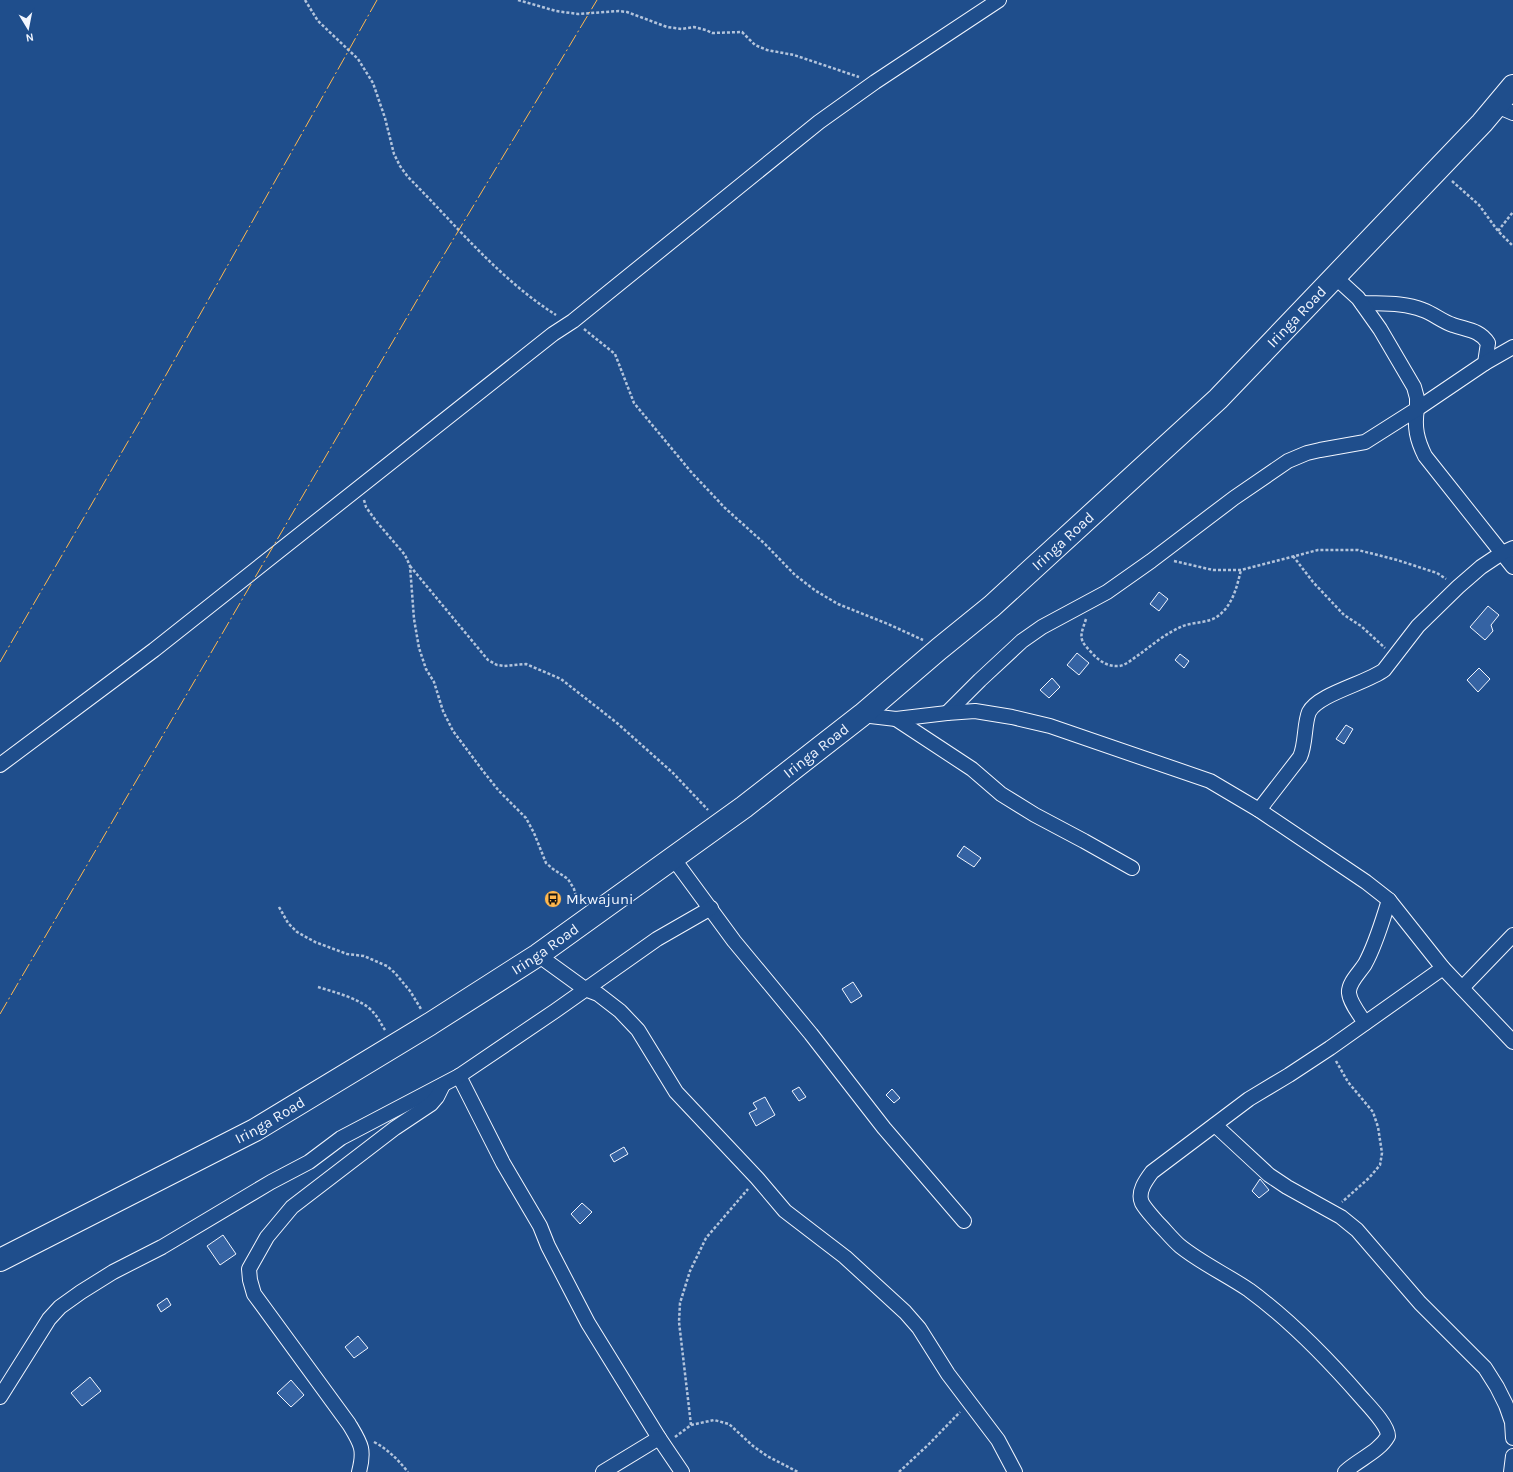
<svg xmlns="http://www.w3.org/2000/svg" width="1513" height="1472" viewBox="0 0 1513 1472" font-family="Karla,sans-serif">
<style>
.building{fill:#3563a3;stroke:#f2f6ff}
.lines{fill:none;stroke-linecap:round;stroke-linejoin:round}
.minor-casing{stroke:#f2f6ff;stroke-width:16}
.trunk-casing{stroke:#f2f6ff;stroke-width:24}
.path{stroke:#b3c4dc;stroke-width:2.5;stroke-dasharray:3 2;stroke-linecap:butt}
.minor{stroke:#1f4e8c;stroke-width:14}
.trunk{stroke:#1f4e8c;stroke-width:22}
.power{stroke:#ffb74d;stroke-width:1;stroke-dasharray:14 3 2 3;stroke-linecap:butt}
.labels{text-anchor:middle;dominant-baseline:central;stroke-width:3;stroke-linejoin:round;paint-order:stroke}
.street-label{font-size:15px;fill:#f2f6ff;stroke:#1f4e8c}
.poi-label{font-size:15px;fill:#f2f6ff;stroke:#1f4e8c;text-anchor:start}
</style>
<rect width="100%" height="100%" fill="#1f4e8c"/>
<!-- building -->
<g class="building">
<path d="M 1159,592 L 1168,599 L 1159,611 L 1150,604 Z"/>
<path d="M 1488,606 L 1499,615 L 1491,625 L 1493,631 L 1485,640 L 1470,627 Z"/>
<path d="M 1077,653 L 1089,663 L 1079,675 L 1067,665 Z"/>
<path d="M 1180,654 L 1189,661 L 1184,668 L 1175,660 Z"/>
<path d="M 1479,668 L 1490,679 L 1478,692 L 1467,680 Z"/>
<path d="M 1052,678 L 1060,687 L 1049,698 L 1040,690 Z"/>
<path d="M 1346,725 L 1353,729 L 1344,744 L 1336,739 Z"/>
<path d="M 964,846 L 981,858 L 974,867 L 957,856 Z"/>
<path d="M 853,982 L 862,996 L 851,1003 L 842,989 Z"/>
<path d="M 799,1087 L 806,1097 L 799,1101 L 792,1091 Z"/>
<path d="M 892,1089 L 900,1098 L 894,1103 L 886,1095 Z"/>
<path d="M 765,1097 L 775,1115 L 756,1126 L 749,1113 L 757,1109 L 753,1103 Z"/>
<path d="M 624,1147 L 628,1154 L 614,1162 L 610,1155 Z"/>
<path d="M 1260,1179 L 1269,1190 L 1259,1198 L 1252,1191 Z"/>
<path d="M 582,1203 L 592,1212 L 580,1224 L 571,1214 Z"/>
<path d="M 223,1235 L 236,1254 L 220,1265 L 207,1246 Z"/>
<path d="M 167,1298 L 171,1305 L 161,1312 L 157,1305 Z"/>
<path d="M 358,1336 L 368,1348 L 354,1358 L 345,1347 Z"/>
<path d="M 90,1377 L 101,1391 L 82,1406 L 71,1393 Z"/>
<path d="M 291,1380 L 304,1395 L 291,1407 L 277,1393 Z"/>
</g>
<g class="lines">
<!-- minor casing -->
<g class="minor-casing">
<g id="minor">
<path d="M 1497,106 L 1513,113"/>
<path d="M 1362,303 C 1382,304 1403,302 1423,310 C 1434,314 1443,322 1453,325 C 1467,330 1480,330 1488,343 L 1485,363 L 1417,409 C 1414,427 1417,440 1425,456 L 1513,567"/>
<path d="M 1485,363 L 1513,347"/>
<path d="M 947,713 L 980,680 L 1022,641 L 1042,627 L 1107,592 L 1151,561 L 1234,498 L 1288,461 L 1307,453 L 1320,450 L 1365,442 L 1417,409 L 1417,398 L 1414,387 L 1380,329 L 1358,298 L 1334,276"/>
<path d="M 862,715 L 896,719 L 947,713 L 975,711 L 1012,717 L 1050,726 L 1210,781 L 1259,810 L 1366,882 L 1389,900 L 1443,968 L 1513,1042"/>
<path d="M 896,719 L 972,769 L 1001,794 L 1035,815 L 1084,841 L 1132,868"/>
<path d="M 0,765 L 154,650 L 553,334 L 573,321 L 819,122 L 875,82 L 999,0"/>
<path d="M 1259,810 L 1300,757 C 1306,744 1304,724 1309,712 C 1318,694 1367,683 1384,670 L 1418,626 L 1458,587 L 1481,567 L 1502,553 L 1513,548"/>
<path d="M 673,858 L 734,941 L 811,1034 L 884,1128 L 964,1221"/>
<path d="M 538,955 L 585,989 L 598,994 L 620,1011 L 638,1030 L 676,1092 L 757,1178 L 785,1211 L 845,1257 L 905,1312 L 919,1328 L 948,1374 L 998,1440 L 1015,1472"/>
<path d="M 1462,988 L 1513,935"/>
<path d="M 1365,1023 C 1360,1015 1350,1003 1349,993 C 1348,983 1360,972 1365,964 C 1376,944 1382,922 1389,900"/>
<path d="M 459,1076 L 503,1163 L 540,1226 L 548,1246 L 588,1323 L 659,1438 L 682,1472"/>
<path d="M 1215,1125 L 1269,1175 L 1287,1187 L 1341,1217 L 1357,1230 L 1420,1303 L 1485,1368 L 1497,1387 L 1506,1405 L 1512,1422 L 1513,1438"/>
<path d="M 0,1397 L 49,1319 L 60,1307 L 81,1292 L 113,1272 L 162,1247 L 271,1182 L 309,1162 L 341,1138 L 459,1076 L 555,1011 L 657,939 L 711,908"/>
<path d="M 359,1472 C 365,1449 361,1444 349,1424 L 254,1294 L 250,1280 L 249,1269 L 267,1237 L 292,1207 L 395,1128 L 431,1104 L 437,1097 L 443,1085"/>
<path d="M 603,1472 L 659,1438"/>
<path d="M 1345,1472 C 1359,1459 1379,1452 1388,1436 C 1388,1425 1368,1405 1361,1397 C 1327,1358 1290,1320 1249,1290 C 1227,1275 1201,1263 1180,1246 C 1172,1239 1165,1230 1157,1222 C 1152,1216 1146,1210 1142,1203 C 1137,1192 1146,1180 1152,1172 L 1249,1099 L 1289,1075 L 1330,1048 L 1443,968"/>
<path d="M 1511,1472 L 1513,1456"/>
</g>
</g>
<!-- trunk casing -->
<g class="trunk-casing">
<g id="trunk">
<path id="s1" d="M 0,1260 L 255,1130 L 430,1024 L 538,955 L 744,807 L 862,715 L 939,649 L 992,606 L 1218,399 L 1482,123 L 1513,86"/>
</g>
</g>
<!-- path -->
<g class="path">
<path d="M 305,0 L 318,21 L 358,59 L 373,83 L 385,118 L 394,154 L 400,166 L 408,177 C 457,226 498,278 556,315"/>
<path d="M 518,0 L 556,11 L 578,14 L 619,11 L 627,12 L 667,27 L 682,29 L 694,27 L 706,30 L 712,33 L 742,32 L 755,45 L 767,50 L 794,55 L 859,77"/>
<path d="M 1452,181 L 1479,205 L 1498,231 L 1513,246"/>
<path d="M 1498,231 L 1513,212"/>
<path d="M 584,329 L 615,354 L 634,403 L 692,473 L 725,508 L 765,544 L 795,575 L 816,591 L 838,604 L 888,624 L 923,640"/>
<path d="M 364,500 L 366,507 L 376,521 L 405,555 L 410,566 L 414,619 L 419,648 L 426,669 L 434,682 L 443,711 L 453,731 L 483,771 L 499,791 L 526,818 L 534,833 L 546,863 L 553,869 L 568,879 L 574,889 L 578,904"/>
<path d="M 1293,556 L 1313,582 L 1344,615 L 1361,626 L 1385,648"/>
<path d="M 1174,561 L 1213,570 L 1241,570 L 1318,550 L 1358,550 L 1397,560 L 1437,573 L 1446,579"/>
<path d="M 410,566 L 488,660 L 497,665 L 504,666 L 526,664 L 561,679 L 617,723 L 673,773 L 708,810"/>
<path d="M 1086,619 C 1080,637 1078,639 1092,653 C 1099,661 1108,667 1119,666 C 1127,665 1133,658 1140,654 C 1153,644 1168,632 1183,626 C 1194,622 1209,623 1218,616 C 1233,605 1237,586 1241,570"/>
<path d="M 279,907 L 288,923 L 297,932 L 315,942 L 347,954 L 364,956 L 387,966 L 395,973 L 410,991 L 421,1009"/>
<path d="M 318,987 C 334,992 362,999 373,1012 C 378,1017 381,1024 385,1030"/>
<path d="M 1336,1061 L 1348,1082 L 1373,1112 L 1378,1127 L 1382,1153 L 1380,1165 L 1369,1178 L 1342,1202"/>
<path d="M 691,1425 L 679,1322 L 680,1303 L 690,1271 L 706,1238 L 748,1189"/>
<path d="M 675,1437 L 691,1425 L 714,1420 L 729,1424 L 753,1446 L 767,1456 L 798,1472"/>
<path d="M 374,1442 C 389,1450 398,1460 408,1472"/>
<path d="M 899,1472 L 929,1444 L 960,1412"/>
</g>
<!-- minor -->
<use href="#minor" class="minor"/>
<!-- trunk -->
<use href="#trunk" class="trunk"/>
<!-- power -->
<g class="power">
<path d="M 0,662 L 144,414 L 377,0"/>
<path d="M 0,1014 L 427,283 L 597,0"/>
</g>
</g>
<!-- icons -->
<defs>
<g id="bus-disc" transform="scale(0.9)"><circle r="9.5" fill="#ffb74d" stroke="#1f4e8c"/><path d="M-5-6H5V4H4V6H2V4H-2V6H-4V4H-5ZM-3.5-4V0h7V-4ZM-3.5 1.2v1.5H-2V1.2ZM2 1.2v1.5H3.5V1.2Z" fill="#111"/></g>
</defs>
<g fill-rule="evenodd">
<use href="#bus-disc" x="553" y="899"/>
</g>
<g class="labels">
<!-- street labels -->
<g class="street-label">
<text stroke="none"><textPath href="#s1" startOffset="1612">Iringa Road</textPath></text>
<text stroke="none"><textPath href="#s1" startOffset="1288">Iringa Road</textPath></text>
<text stroke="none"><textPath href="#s1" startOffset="964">Iringa Road</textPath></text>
<text stroke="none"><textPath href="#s1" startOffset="628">Iringa Road</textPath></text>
<text stroke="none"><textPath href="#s1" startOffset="304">Iringa Road</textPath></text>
</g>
<!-- poi labels -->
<g class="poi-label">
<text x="566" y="899">Mkwajuni</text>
</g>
</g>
<!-- north arrow -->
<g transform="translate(28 28) rotate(170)" stroke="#1f4e8c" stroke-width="3" paint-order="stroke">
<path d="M0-3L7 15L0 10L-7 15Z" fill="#f2f6ff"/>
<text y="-6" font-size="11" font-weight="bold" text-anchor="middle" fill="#f2f6ff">N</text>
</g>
</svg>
